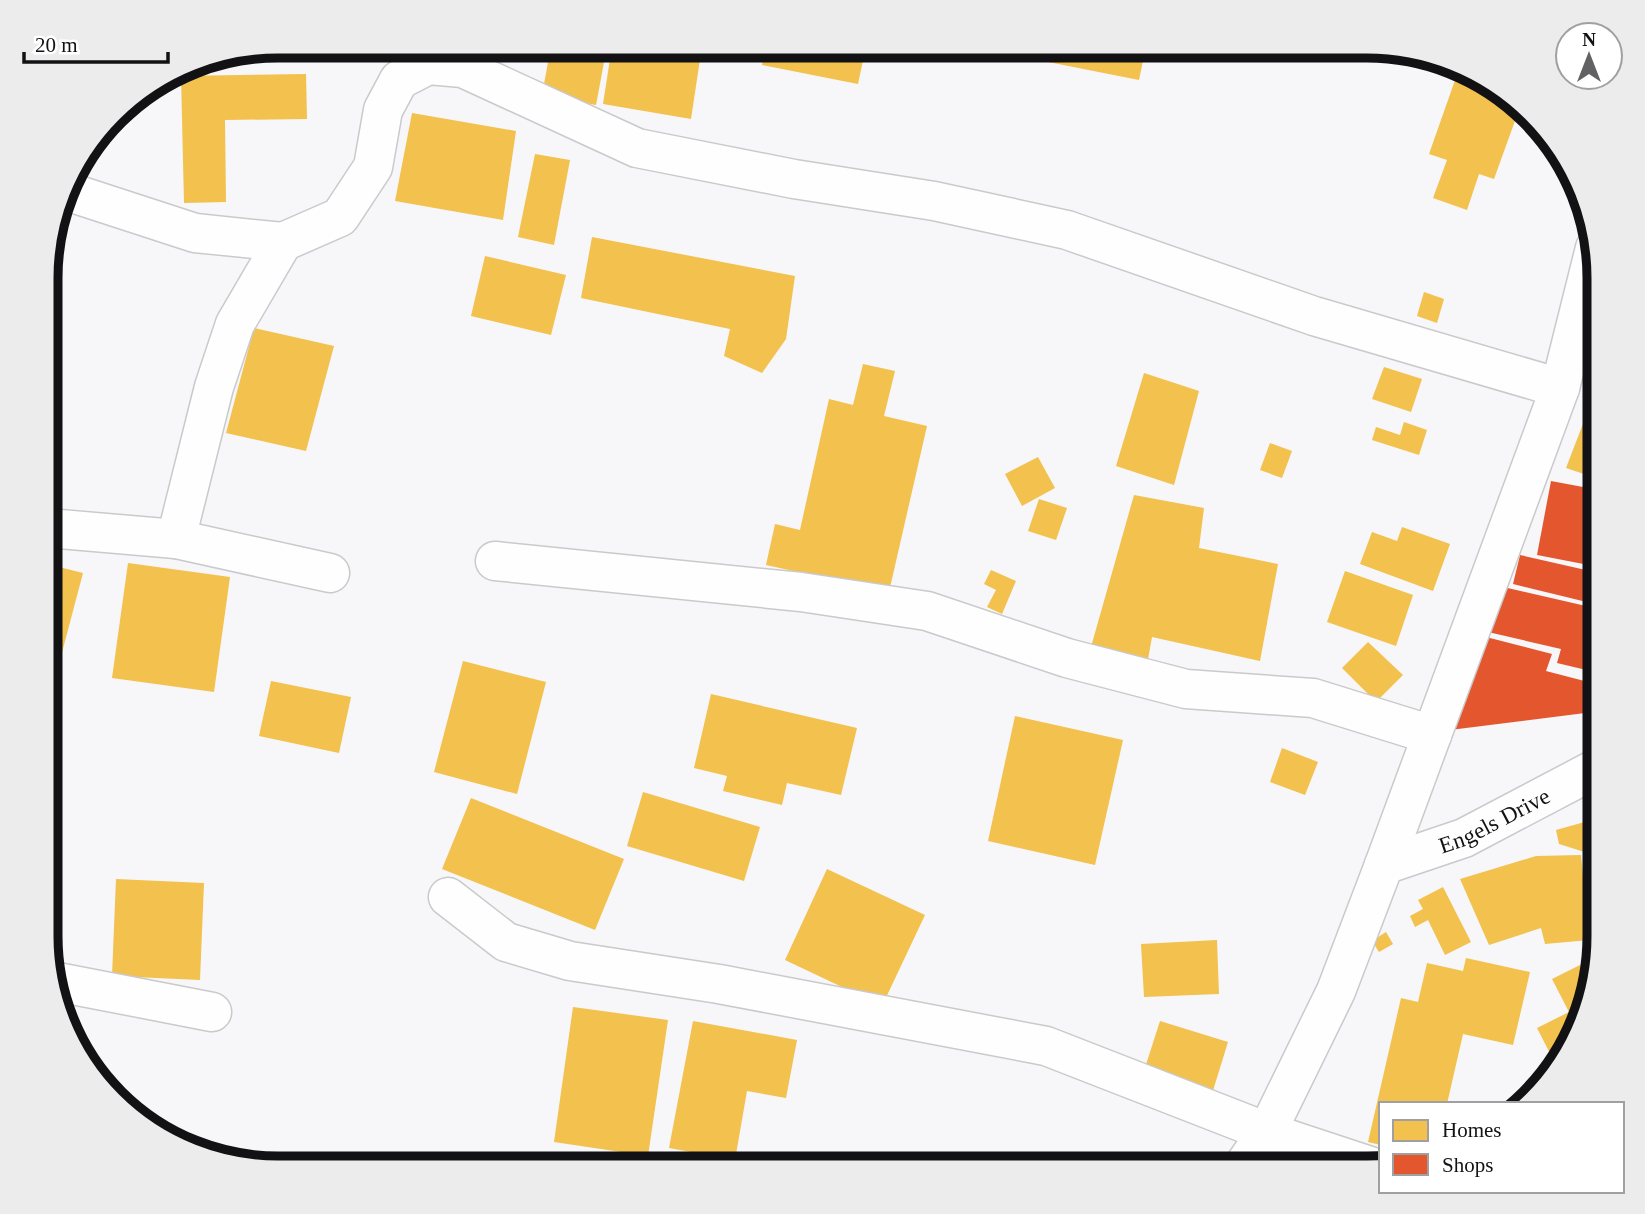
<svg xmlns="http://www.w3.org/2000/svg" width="1645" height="1214" viewBox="0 0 1645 1214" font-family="Georgia,serif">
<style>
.homes{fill:#f2c14e}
.shops{fill:#e4572e}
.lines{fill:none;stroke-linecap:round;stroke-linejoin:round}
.minor-casing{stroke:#cac9cb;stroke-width:41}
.tertiary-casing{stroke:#cac9cb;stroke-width:41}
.secondary-casing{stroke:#cac9cb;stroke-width:41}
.minor{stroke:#fefefe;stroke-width:38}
.tertiary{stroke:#fefefe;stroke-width:38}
.secondary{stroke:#fefefe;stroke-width:38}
.labels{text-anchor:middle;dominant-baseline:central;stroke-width:7;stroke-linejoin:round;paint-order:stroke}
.street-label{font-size:23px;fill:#121113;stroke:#fff}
.rim{fill:none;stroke:#121113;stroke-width:9}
</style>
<rect width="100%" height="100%" fill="#f7f6f8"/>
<!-- homes -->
<g class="homes">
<path d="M 551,46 L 607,46 L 596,105 L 542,95 Z"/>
<path d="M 612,46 L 702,46 L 691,119 L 603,104 Z"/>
<path d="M 766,46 L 866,46 L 858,84 L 762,65 Z"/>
<path d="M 1025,46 L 1146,46 L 1139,80 L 1023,57 Z"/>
<path d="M 1460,66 L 1509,94 L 1520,107 L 1494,179 L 1479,174 L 1467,210 L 1433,198 L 1447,160 L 1429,154 Z"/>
<path d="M 306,74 L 307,119 L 225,120 L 226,202 L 184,203 L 181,76 Z"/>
<path d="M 412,113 L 516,131 L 503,220 L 395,201 Z"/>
<path d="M 535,154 L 570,160 L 554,245 L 518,237 Z"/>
<path d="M 592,237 L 795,276 L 786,339 L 762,373 L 724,356 L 730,329 L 581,298 Z"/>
<path d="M 485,256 L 566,275 L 551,335 L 471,316 Z"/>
<path d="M 1424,292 L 1444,299 L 1437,323 L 1417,316 Z"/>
<path d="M 254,328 L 334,346 L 306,451 L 226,433 Z"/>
<path d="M 863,364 L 895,371 L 884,416 L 927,426 L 889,592 L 766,565 L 775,524 L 800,530 L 829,399 L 853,405 Z"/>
<path d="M 1384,367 L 1422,379 L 1411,412 L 1372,399 Z"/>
<path d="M 1144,373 L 1199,391 L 1174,485 L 1116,466 Z"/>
<path d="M 1586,416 L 1599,421 L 1599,479 L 1566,468 Z"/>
<path d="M 1404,422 L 1427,430 L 1419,455 L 1372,440 L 1376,427 L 1400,435 Z"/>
<path d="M 1270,443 L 1292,451 L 1282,478 L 1260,470 Z"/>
<path d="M 1038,457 L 1055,488 L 1022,506 L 1005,474 Z"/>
<path d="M 1134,495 L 1204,508 L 1199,548 L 1278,564 L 1260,661 L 1152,637 L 1148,659 L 1091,647 Z"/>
<path d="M 1039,499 L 1067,508 L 1056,540 L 1028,531 Z"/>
<path d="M 1402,527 L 1450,544 L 1433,591 L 1360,564 L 1372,532 L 1397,541 Z"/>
<path d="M 128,563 L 230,577 L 214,692 L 112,678 Z"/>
<path d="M 47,564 L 83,573 L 60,660 L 47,657 Z"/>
<path d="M 991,570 L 1016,581 L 1002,614 L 987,607 L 996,590 L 984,584 Z"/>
<path d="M 1345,571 L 1413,595 L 1396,646 L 1327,622 Z"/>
<path d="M 1368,642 L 1403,675 L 1376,702 L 1342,668 Z"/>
<path d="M 463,661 L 546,682 L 517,794 L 434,772 Z"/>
<path d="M 271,681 L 351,697 L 339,753 L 259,736 Z"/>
<path d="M 711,694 L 857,728 L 841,795 L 787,783 L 782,805 L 723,791 L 727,776 L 694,768 Z"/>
<path d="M 1015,716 L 1123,740 L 1095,865 L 988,841 Z"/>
<path d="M 1282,748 L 1318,762 L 1305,795 L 1270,782 Z"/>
<path d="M 643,792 L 760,827 L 744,881 L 627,846 Z"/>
<path d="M 471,798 L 624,859 L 595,930 L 442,869 Z"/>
<path d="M 1599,818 L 1599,850 L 1591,854 L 1559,844 L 1556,830 Z"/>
<path d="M 1581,855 L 1589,940 L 1545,944 L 1541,928 L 1489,945 L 1460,879 L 1536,856 Z"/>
<path d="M 827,869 L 925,915 L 882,1006 L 785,960 Z"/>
<path d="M 116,879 L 204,883 L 200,980 L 112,976 Z"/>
<path d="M 1443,887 L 1471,942 L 1445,955 L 1428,920 L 1415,927 L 1410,916 L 1423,909 L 1418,900 Z"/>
<path d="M 1386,932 L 1393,944 L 1379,952 L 1372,941 Z"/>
<path d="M 1217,940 L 1219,994 L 1144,997 L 1141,944 Z"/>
<path d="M 1466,958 L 1530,972 L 1513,1045 L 1463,1034 L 1447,1104 L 1381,1104 L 1381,1145 L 1368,1142 L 1401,998 L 1418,1002 L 1427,963 L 1463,971 Z"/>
<path d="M 1582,964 L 1593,984 L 1587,1011 L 1557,1067 L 1537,1028 L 1569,1012 L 1552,979 Z"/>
<path d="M 573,1007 L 668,1020 L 648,1156 L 554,1142 Z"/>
<path d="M 693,1021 L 797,1040 L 786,1098 L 747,1091 L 735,1160 L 669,1148 Z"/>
<path d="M 1160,1021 L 1228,1042 L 1211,1097 L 1142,1077 Z"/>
<path d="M 349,1157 L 385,1167 L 385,1168 L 346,1168 Z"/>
</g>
<!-- shops -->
<g class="shops">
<path d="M 1551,481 L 1599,490 L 1599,567 L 1537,555 Z"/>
<path d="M 1520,555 L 1599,573 L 1599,605 L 1513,584 Z"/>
<path d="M 1499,586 L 1599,609 L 1599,673 L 1557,663 L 1561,649 L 1488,632 Z"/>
<path d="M 1486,637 L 1552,654 L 1546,671 L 1596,684 L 1593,712 L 1450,730 Z"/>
</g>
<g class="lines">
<!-- minor casing -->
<g class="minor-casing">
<g id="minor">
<path d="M 66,191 L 195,233 L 283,242 L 340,217 L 373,167 L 383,110 L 399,80 L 428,65 L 463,68 L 637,148 L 794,179 L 934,201 L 1067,230 L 1314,316 L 1560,388"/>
<path d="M 48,528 L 176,539 L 330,573"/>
<path d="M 176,539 L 214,387 L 235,324 L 283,242"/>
<path d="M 495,561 L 801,592 L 927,611 L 1067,658 L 1186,689 L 1313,698 L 1432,735"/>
<path d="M 448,897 L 506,942 L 570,961 L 719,984 L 1046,1046 L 1267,1132 L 1373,1167"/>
<path d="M 52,981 L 212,1012"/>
</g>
</g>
<!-- tertiary casing -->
<g class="tertiary-casing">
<g id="tertiary">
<path id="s1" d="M 1384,865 L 1464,838 L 1599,767"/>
</g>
</g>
<!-- secondary casing -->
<g class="secondary-casing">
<path id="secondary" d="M 1242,1168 L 1267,1132 L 1336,991 L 1384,865 L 1560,388 L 1595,248"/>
</g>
<!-- minor -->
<use href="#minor" class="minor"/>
<!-- tertiary -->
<use href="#tertiary" class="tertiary"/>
<!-- secondary -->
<use href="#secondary" class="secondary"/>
</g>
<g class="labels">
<!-- street labels -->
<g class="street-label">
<text stroke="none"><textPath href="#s1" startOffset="119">Engels Drive</textPath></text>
</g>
</g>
<!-- crop -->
<path d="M0 0H1645V1214H0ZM278 58H1367A220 220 0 0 1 1587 278V936A220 220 0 0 1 1367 1156H278A220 220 0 0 1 58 936V278A220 220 0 0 1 278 58Z" fill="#ececec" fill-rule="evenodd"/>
<path class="rim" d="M278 58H1367A220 220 0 0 1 1587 278V936A220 220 0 0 1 1367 1156H278A220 220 0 0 1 58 936V278A220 220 0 0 1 278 58Z"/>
<!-- legend -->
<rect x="1379" y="1102" width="245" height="91" fill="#ffffff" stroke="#a0a0a1" stroke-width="2"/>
<rect x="1393" y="1120" width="35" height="21" fill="#f2c14e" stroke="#a0a0a1" stroke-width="2"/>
<text x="1442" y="1137" font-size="21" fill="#121113">Homes</text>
<rect x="1393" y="1154" width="35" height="21" fill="#e4572e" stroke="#a0a0a1" stroke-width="2"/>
<text x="1442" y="1172" font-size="21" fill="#121113">Shops</text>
<!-- north arrow -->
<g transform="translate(1589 56)"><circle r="33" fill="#ffffff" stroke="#a0a0a1" stroke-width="2"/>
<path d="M0-5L12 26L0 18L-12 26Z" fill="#626163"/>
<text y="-10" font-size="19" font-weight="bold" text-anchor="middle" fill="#121113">N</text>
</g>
<!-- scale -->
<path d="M24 52v10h144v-10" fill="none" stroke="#121113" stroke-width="3.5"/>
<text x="35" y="52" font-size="21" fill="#121113" stroke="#ffffff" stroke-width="5" paint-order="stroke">20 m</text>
</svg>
